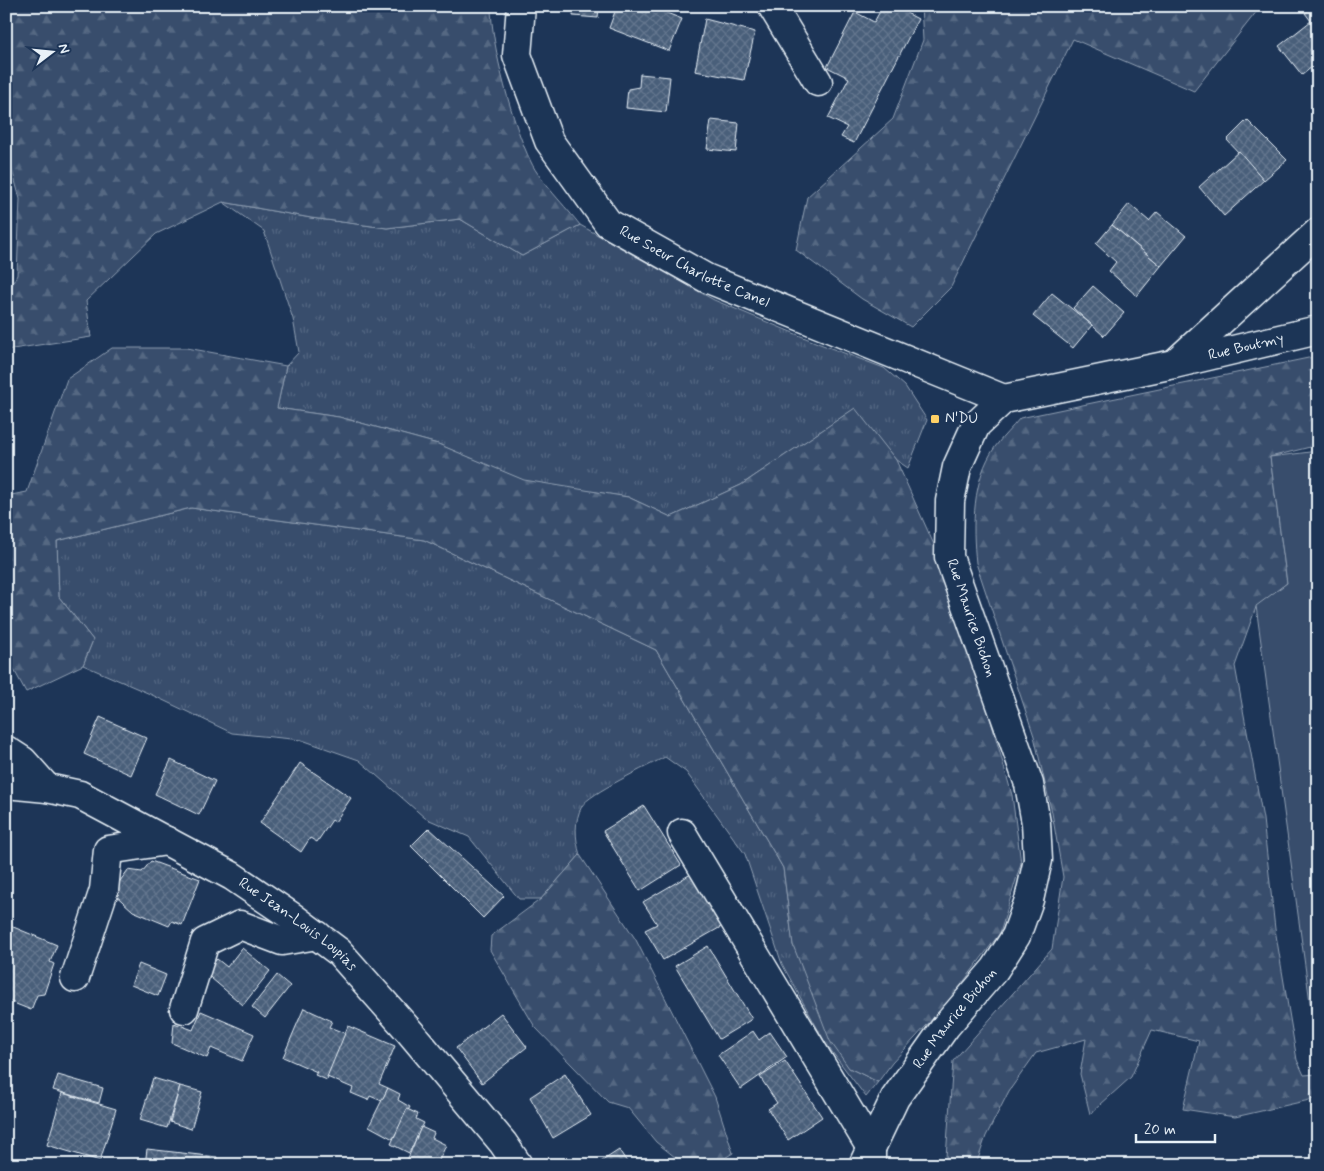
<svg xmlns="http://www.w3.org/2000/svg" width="1324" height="1171" viewBox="0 0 1324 1171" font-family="Mynerve,sans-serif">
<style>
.grass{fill:url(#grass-tufts);stroke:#909fb2}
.forest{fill:url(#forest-firs);stroke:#909fb2}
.pitch{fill:#374d6c;stroke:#909fb2}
.building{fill:url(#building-cross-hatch);stroke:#e8f1f8}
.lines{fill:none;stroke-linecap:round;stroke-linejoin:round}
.minor-casing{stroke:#e8f1f8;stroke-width:31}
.minor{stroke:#1d3557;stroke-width:28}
.poi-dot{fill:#ffd166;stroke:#1d3557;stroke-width:2}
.labels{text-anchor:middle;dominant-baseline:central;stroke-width:4.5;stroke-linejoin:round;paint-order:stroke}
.street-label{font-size:15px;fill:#e8f1f8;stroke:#1d3557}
.poi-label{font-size:15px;fill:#e8f1f8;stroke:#1d3557;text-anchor:start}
</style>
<defs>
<pattern id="grass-tufts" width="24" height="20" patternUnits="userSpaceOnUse" patternTransform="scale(1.25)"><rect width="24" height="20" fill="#374d6c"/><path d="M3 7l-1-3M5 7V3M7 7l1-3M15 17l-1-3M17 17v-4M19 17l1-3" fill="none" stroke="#546782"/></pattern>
<pattern id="forest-firs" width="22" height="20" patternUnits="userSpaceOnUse" patternTransform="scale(1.25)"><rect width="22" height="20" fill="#374d6c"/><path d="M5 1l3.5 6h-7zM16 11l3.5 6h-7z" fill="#546782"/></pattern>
<pattern id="building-cross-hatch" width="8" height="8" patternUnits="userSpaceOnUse" patternTransform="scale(1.25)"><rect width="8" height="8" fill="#495e7a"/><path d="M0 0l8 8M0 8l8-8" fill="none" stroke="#63768e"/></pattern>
</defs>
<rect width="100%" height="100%" fill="#1d3557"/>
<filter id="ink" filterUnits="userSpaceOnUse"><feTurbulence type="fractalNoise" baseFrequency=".02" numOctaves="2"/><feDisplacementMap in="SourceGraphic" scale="10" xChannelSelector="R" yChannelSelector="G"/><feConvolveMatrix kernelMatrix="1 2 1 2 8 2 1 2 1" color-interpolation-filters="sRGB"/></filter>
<g filter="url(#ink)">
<!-- grass -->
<g class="grass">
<path d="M 223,202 L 311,218 L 387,228 L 460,219 L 522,256 L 580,225 L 714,300 L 820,344 L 884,368 L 905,386 L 927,420 L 908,468 L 896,460 L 854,409 L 741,485 L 671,517 L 628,497 L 524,481 L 438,444 L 339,417 L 277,408 L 286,366 L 299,352 L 293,319 L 264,231 Z"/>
<path d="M 191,508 L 424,540 L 656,650 L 783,868 L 793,945 L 849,1068 L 878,1082 L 866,1097 L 826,1044 L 782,964 L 745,854 L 686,772 L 665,757 C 650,765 588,794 582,806 C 574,821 575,838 580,855 L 541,899 L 519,899 L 469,837 L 425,818 L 359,760 L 302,740 L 232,733 L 150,694 L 83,665 L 93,640 L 59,597 L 57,541 Z"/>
</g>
<!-- forest -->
<g class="forest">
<path d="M 6,6 L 491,6 C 491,45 513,126 531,162 C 539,180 567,208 580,225 L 522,256 L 460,219 L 387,228 L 311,218 L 223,202 L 156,234 L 86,301 L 91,337 L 6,350 L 6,296 L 17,275 L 20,199 L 6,148 Z"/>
<path d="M 921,6 L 1261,6 L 1194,91 L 1073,39 L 951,287 L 911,327 L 862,299 L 796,250 L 807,197 L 893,119 L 923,40 Z"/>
<path d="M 112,348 L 187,348 L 286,366 L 277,408 L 339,417 L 438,444 L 524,480 L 628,497 L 671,517 L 741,485 L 855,408 L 896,460 L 953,587 L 1012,795 L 1021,863 L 1000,933 L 950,1000 L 892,1063 L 878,1082 L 849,1068 L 830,1041 L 793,945 L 783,868 L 656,650 L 424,540 L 191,508 L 57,541 L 59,597 L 93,640 L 83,665 L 26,692 L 6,655 L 6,496 L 27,492 L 67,379 Z"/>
<path d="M 1318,356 L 1318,445 L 1270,457 L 1287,583 L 1256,607 L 1235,666 L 1263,819 L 1275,929 L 1297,1060 L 1304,1075 L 1318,1074 L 1318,1098 L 1235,1117 L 1183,1109 L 1199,1041 L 1152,1030 L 1131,1077 L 1090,1114 L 1080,1074 L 1086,1039 L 1036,1053 L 1009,1091 L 986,1136 L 976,1165 L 956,1165 L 946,1157 L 953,1061 L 1052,949 L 1063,877 L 1052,813 L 1034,736 L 976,563 C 972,525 972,480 995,447 C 1002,437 1012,428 1020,418 Z"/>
<path d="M 580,855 L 636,940 L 715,1097 L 733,1153 L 713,1165 L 685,1165 L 656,1142 L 628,1108 L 608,1102 L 535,1027 L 490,950 L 491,936 L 541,899 Z"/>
</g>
<!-- pitch -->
<path class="pitch" d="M 1318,451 L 1318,1061 L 1256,606 L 1287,583 L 1270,457 Z"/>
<!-- building -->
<g class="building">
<path d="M 574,6 L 599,6 L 598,18 L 573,16 Z"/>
<path d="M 617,6 L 649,6 L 682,19 L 669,51 L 609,28 Z"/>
<path d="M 883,6 L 893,6 L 918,19 L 854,143 L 841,137 L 847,127 L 828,118 L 849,78 L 827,67 L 855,12 L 874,22 Z"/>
<path d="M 1314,6 L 1318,6 L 1318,62 L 1302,75 L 1279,46 L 1311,21 L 1305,13 Z"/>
<path d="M 705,19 L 755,32 L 744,80 L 695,71 Z"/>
<path d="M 640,74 L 670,77 L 666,112 L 626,108 L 628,89 L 639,87 Z"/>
<path d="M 711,120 L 739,123 L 736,152 L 707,149 Z"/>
<path d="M 1247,120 L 1287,160 L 1264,180 L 1227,140 Z"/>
<path d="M 1239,151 L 1264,180 L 1224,216 L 1199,187 Z"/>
<path d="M 1129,204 L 1149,221 L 1157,212 L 1186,236 L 1161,266 L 1112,225 Z"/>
<path d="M 1112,225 L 1161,266 L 1137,296 L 1109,271 L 1116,262 L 1096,244 Z"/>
<path d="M 1093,286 L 1124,313 L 1104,336 L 1073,308 Z"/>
<path d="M 1052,293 L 1092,325 L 1073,348 L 1033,316 Z"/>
<path d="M 100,717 L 147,738 L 131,775 L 84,754 Z"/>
<path d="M 171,760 L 215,781 L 199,815 L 155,794 Z"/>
<path d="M 300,763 L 351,798 L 335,822 L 332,820 L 317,842 L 310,838 L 301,852 L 260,823 Z"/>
<path d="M 644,806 L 681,865 L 640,891 L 603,831 Z"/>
<path d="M 429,828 L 504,896 L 483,918 L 411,846 Z"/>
<path d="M 151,861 L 200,879 L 182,925 L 172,921 L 169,926 L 133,911 L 112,892 L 128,870 L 142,872 Z"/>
<path d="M 696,871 L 726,924 L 663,960 L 645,930 L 657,924 L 643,902 Z"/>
<path d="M 6,924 L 57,945 L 50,962 L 54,964 L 44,994 L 37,995 L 31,1010 L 6,1000 Z"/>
<path d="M 708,946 L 752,1019 L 719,1039 L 675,966 Z"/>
<path d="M 242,948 L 270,971 L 243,1005 L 205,973 L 217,959 L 227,967 Z"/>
<path d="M 139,964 L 166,975 L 158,996 L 131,985 Z"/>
<path d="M 277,975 L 290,986 L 265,1018 L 252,1007 Z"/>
<path d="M 304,1008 L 332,1021 L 329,1027 L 347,1034 L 327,1080 L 315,1075 L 317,1072 L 283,1057 Z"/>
<path d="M 201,1011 L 254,1034 L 242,1061 L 211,1048 L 207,1058 L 172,1043 L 174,1023 L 193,1030 Z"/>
<path d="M 501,1013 L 527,1047 L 482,1083 L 456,1048 Z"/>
<path d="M 348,1026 L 395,1046 L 379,1084 L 388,1088 L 382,1101 L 370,1096 L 368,1100 L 351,1093 L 353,1088 L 327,1077 Z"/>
<path d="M 753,1031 L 759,1040 L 770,1032 L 787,1057 L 741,1089 L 718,1055 Z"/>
<path d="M 785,1061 L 822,1117 L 788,1140 L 768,1109 L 777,1103 L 760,1077 Z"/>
<path d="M 565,1074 L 591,1115 L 553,1138 L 530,1097 Z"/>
<path d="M 58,1075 L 103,1088 L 99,1103 L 53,1090 Z"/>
<path d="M 153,1078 L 180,1086 L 167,1128 L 140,1120 Z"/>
<path d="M 180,1086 L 202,1092 L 191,1129 L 170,1122 Z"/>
<path d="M 388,1088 L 400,1094 L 398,1100 L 410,1107 L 393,1139 L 369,1126 Z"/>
<path d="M 62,1093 L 116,1109 L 100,1161 L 47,1145 Z"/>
<path d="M 407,1109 L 418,1114 L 416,1119 L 424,1123 L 409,1153 L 391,1144 Z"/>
<path d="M 421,1127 L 434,1133 L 432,1138 L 446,1145 L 437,1165 L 406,1163 Z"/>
<path d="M 147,1149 L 217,1157 L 216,1165 L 145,1165 Z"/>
<path d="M 619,1150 L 629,1165 L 596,1165 Z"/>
</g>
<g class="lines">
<!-- minor casing -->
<g class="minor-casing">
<g id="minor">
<path id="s1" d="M 521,6 L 517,55 L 549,141 L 608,223 L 706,278 L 1004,399"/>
<path d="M 772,6 L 818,82"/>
<path d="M 1175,363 L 1318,232"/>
<path d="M 6,750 L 23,761 L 47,788"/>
<path id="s2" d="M 6,784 L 47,788 L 80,795 L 232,876 L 291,916 L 339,952 L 410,1032 L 503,1143 L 518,1165"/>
<path d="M 682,833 L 871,1148 L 871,1162"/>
<path d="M 75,978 L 104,890 L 108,850 L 167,841"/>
<path d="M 184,1009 L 205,942 L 240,925 L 282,941 L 317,935"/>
<path id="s3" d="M 863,1165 L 895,1098 L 946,1026 L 995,969 L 1016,936 L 1029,900 L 1038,860 L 1036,823 L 1029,784 L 949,557 L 950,501 L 957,467 L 976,425 L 1004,399 L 1174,364 L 1318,330"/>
</g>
</g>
<!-- minor -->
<use href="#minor" class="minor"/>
</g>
</g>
<!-- markers -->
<rect class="poi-dot" x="930" y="414" width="10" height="10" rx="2.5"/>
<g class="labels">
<!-- street labels -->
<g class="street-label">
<text stroke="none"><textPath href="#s1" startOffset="339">Rue Soeur Charlotte Canel</textPath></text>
<text stroke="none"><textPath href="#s3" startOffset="1096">Rue Boutmy</textPath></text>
<text transform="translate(971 618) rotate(71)">Rue Maurice Bichon</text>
<text stroke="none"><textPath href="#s2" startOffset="329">Rue Jean-Louis Loupias</textPath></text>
<text stroke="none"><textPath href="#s3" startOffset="174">Rue Maurice Bichon</textPath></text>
</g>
<!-- poi labels -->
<g class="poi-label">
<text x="945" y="419">N'DU</text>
</g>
</g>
<!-- margin -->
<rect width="1324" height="1171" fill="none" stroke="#1d3557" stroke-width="25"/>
<rect x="12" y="12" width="1299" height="1146" fill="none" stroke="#e8f1f8" stroke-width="2" filter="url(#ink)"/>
<!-- north arrow -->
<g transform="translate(52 52) rotate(74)" stroke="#1d3557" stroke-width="4" paint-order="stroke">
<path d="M0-4L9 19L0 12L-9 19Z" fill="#e8f1f8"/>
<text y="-8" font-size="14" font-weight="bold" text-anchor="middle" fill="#e8f1f8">N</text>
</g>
<!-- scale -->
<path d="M1136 1134v8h79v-8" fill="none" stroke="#e8f1f8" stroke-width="2.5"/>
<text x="1144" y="1134" font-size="15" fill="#e8f1f8" stroke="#1d3557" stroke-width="4" paint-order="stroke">20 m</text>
</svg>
